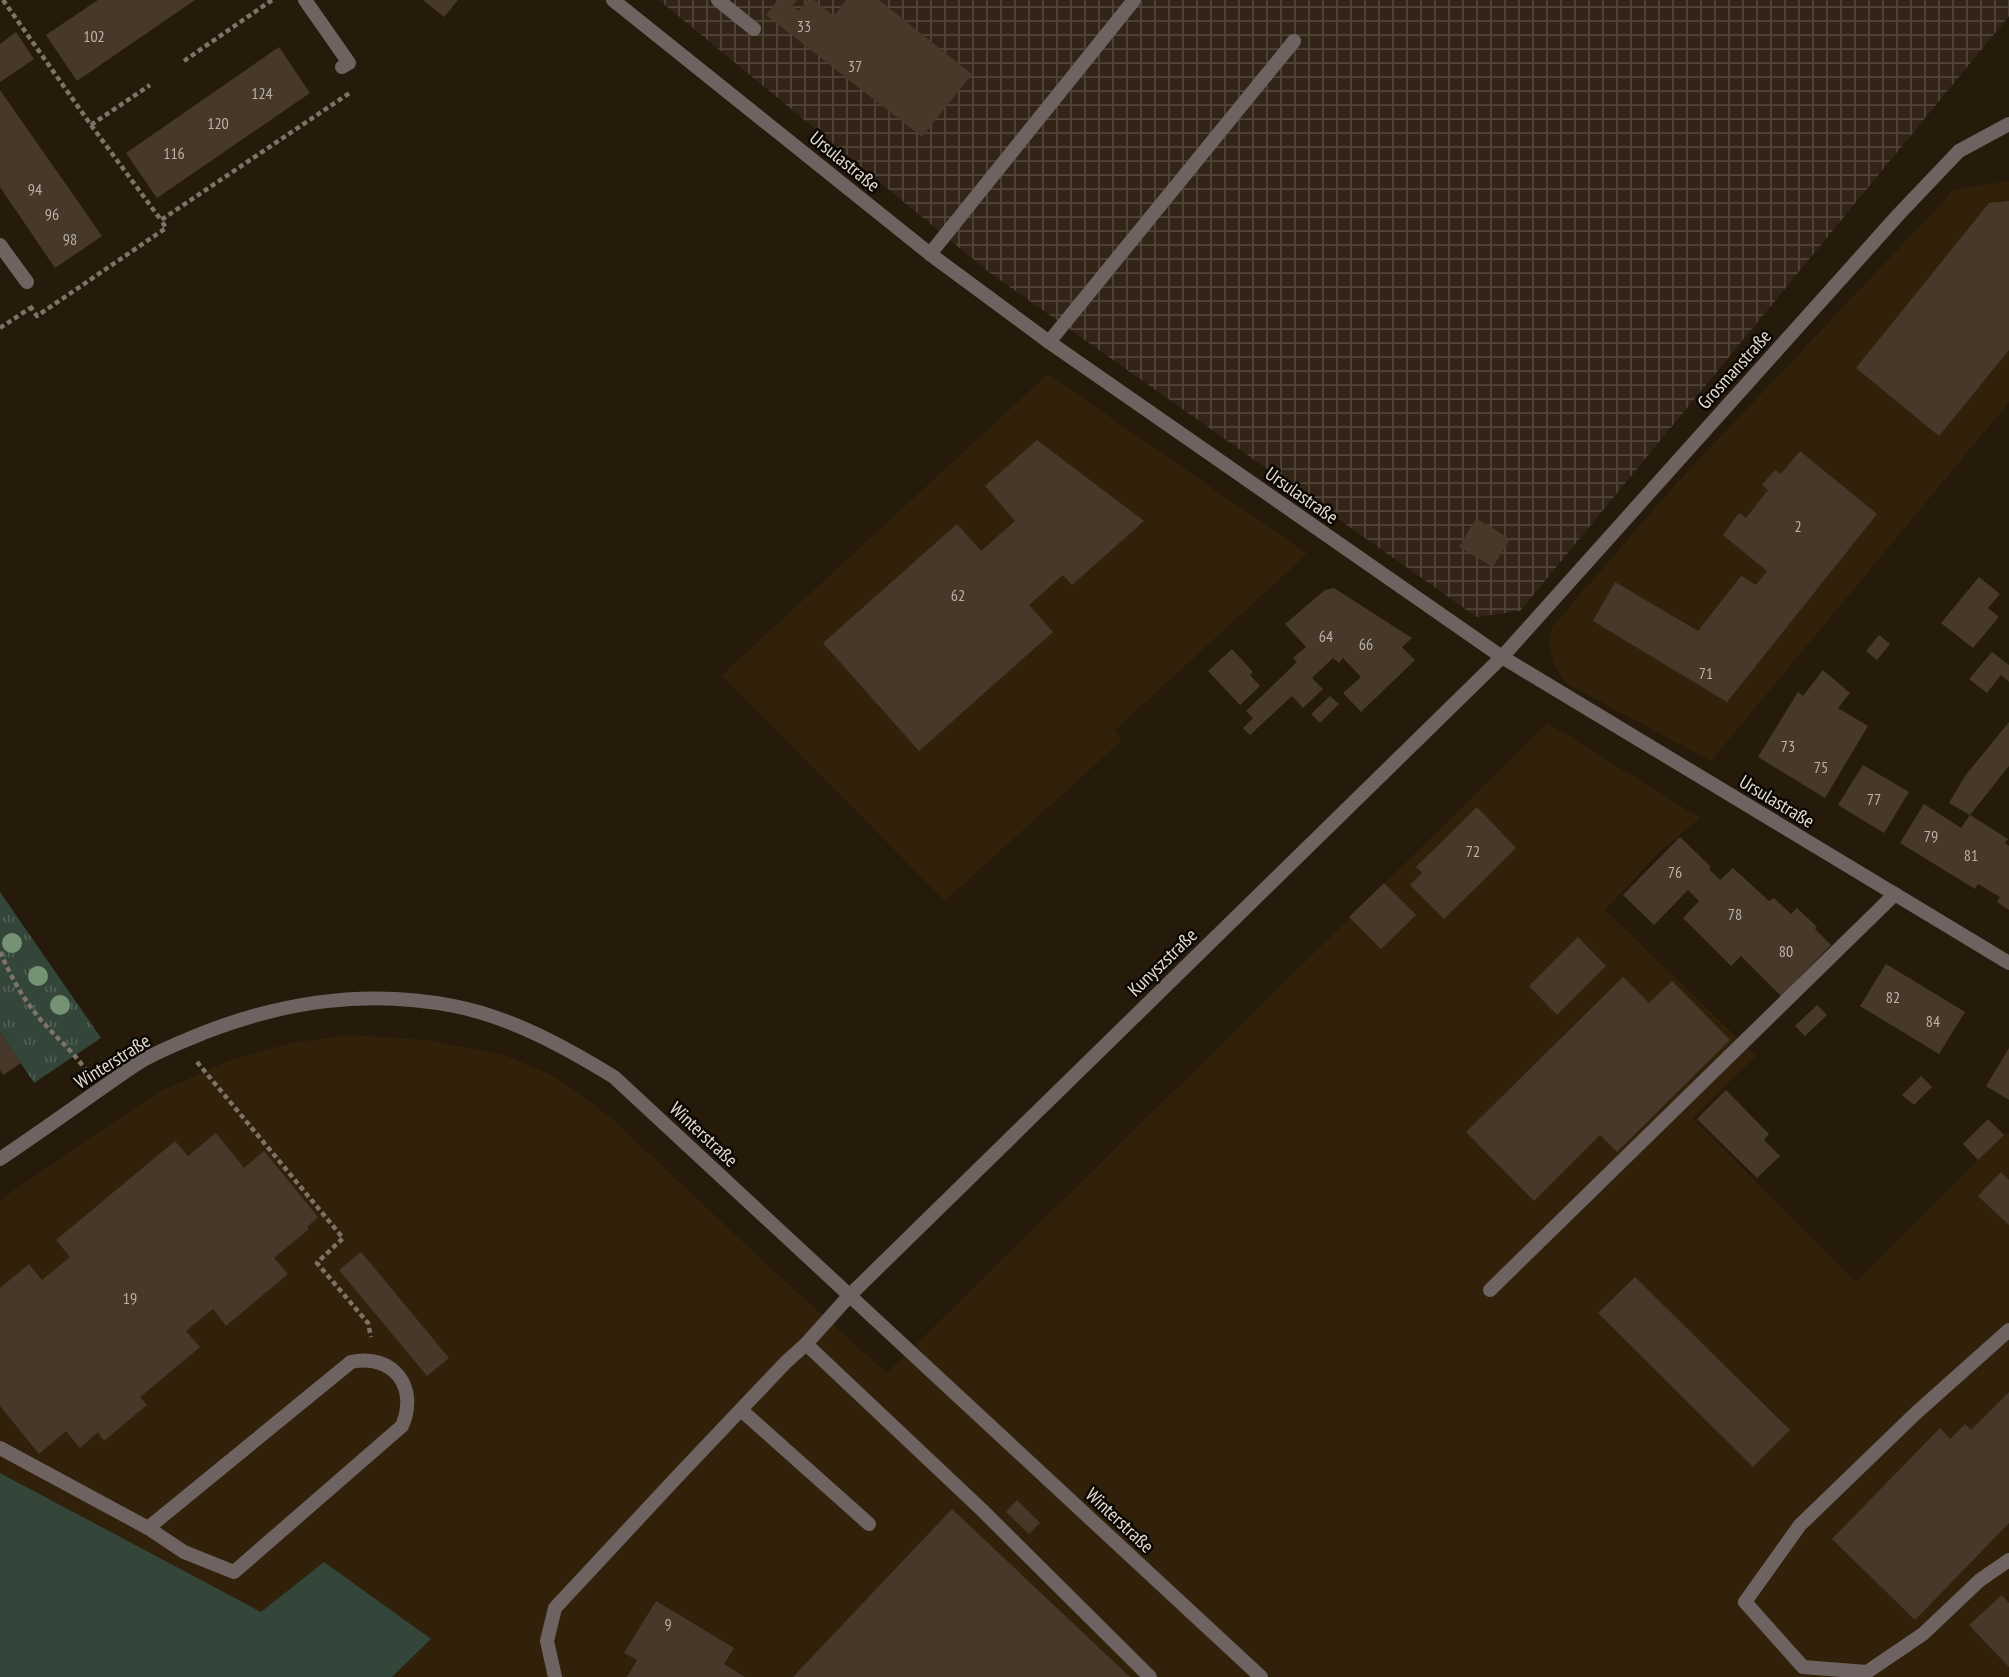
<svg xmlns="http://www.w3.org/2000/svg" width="2009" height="1677" viewBox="0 0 2009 1677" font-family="'PT Sans Narrow',sans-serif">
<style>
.built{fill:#31210b}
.industrial{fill:url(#industrial-grid)}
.green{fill:#344639}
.park{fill:url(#park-tufts)}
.building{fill:#463929}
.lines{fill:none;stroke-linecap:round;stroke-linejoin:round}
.path{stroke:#7d7366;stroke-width:4.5;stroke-dasharray:5 3.5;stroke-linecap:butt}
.service{stroke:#6f6362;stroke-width:14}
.minor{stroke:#6f6362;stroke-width:14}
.tertiary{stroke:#6f6362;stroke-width:14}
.tree{fill:#769275}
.labels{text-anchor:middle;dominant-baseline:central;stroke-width:5;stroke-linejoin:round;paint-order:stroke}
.number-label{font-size:16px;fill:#bcb2a7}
.street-label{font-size:19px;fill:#e4dbd1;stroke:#0b0702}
</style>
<defs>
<pattern id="industrial-grid" width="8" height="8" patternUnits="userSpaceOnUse" patternTransform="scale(1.75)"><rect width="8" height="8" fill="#322518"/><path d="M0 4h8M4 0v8" fill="none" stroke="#504439"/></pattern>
<pattern id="park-tufts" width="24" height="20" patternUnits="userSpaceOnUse" patternTransform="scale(1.75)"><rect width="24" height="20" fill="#344639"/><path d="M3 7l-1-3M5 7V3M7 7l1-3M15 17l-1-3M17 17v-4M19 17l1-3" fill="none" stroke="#516055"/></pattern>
</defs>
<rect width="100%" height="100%" fill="#261b0b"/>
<!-- built -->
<g class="built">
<path d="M 2009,181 L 2009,402 L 1711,761 L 1566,683 L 1554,664 L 1549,645 L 1552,627 L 1675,485 L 1954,190 Z"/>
<path d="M 1048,374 L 1307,554 L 1115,730 L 1122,740 L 945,901 L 722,675 Z"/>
<path d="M 1548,723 L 1700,818 L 1658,853 L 1605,910 L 1756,1056 L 1692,1118 L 1856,1281 L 2006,1132 L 2009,1134 L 2009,1677 L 392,1677 L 431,1639 L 261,1613 L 0,1473 L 0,1200 L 157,1093 L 233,1059 L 291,1043 L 350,1035 L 426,1040 L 505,1055 L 557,1078 L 609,1116 L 792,1288 L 887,1373 Z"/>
</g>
<!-- industrial -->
<path class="industrial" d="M 659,0 L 2009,0 L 2009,16 L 1520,611 L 1477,617 L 990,273 Z"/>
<!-- green -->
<path class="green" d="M 0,1473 L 261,1612 L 324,1562 L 431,1639 L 392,1677 L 0,1677 Z"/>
<!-- park -->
<path class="park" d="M 0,892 L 101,1038 L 34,1083 L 0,1032 Z"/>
<!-- building -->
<g class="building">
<path d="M 98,0 L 195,0 L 77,81 L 46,35 Z"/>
<path d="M 423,0 L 458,0 L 444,17 Z"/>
<path d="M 778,0 L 797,0 L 792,6 L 799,11 L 807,0 L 814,0 L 834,16 L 846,0 L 879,0 L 972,74 L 922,137 L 766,15 Z"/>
<path d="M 16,32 L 34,59 L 0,82 L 0,44 Z"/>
<path d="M 279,47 L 310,93 L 157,198 L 126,153 Z"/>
<path d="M 0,90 L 102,236 L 55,268 L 0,187 Z"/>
<path d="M 2009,201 L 2009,350 L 1939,436 L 1856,368 L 1989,203 Z"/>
<path d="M 1037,440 L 1144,521 L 1072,585 L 1063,575 L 1029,605 L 1053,632 L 919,751 L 823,643 L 957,524 L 981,551 L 1015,521 L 985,486 Z"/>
<path d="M 1800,451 L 1877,514 L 1727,702 L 1593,621 L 1615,582 L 1698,631 L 1741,576 L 1756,585 L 1767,571 L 1723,535 L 1739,513 L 1746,518 L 1768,490 L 1762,485 L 1775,470 L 1781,474 Z"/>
<path d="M 1476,518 L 1510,539 L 1493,567 L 1459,547 Z"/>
<path d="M 1979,577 L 2000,594 L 1988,608 L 1999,617 L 1973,648 L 1941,623 Z"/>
<path d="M 1334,588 L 1412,638 L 1402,647 L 1415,660 L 1361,712 L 1343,693 L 1361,677 L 1343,658 L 1339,663 L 1333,658 L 1312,678 L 1323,689 L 1303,708 L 1292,696 L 1250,735 L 1243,728 L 1253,718 L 1246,711 L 1297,662 L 1293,658 L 1306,647 L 1285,624 L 1325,590 Z"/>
<path d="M 1879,635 L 1890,644 L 1877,660 L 1866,651 Z"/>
<path d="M 1232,649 L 1253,672 L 1250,675 L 1260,686 L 1240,705 L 1208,671 Z"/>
<path d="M 1992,652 L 2009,665 L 2009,682 L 2001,675 L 1987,693 L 1969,679 Z"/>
<path d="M 1823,670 L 1850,693 L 1838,708 L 1868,726 L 1825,798 L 1758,757 L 1798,692 L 1803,696 Z"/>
<path d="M 1330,696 L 1339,704 L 1320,723 L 1311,714 Z"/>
<path d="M 2009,722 L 2009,766 L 1970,815 L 1949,803 L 1965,776 Z"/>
<path d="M 1863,765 L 1909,792 L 1884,833 L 1838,805 Z"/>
<path d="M 1924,804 L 1961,828 L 1970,815 L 2008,839 L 2005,843 L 2009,846 L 2009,910 L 1997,902 L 2000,897 L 1978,884 L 1975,889 L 1900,843 Z"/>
<path d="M 1477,807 L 1516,848 L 1444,919 L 1410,885 L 1422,873 L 1416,867 Z"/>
<path d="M 1680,837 L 1711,867 L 1709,869 L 1720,880 L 1733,868 L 1769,901 L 1774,898 L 1791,914 L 1797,908 L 1817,927 L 1815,929 L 1831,945 L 1781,996 L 1741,956 L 1731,966 L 1683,918 L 1699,901 L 1688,890 L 1654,925 L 1623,895 Z"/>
<path d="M 1384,883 L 1416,915 L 1381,949 L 1349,917 Z"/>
<path d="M 1578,937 L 1606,966 L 1557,1015 L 1529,986 Z"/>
<path d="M 1886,964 L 1965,1012 L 1939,1054 L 1860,1006 Z"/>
<path d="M 1623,977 L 1649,1003 L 1672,981 L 1730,1040 L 1617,1152 L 1600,1135 L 1534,1201 L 1466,1132 Z"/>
<path d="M 1817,1005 L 1827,1015 L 1805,1036 L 1795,1026 Z"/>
<path d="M 0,1032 L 21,1063 L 3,1075 L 0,1070 Z"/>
<path d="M 2009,1048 L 2009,1100 L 1986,1086 Z"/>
<path d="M 1921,1076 L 1932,1087 L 1914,1105 L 1902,1095 Z"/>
<path d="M 1726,1090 L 1769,1134 L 1764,1140 L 1780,1156 L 1757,1178 L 1697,1119 Z"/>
<path d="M 1988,1119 L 2004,1135 L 1978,1160 L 1963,1144 Z"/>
<path d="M 216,1133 L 244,1168 L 264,1151 L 318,1217 L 307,1227 L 309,1229 L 274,1258 L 288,1274 L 226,1326 L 213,1309 L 186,1331 L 200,1347 L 140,1397 L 147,1405 L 104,1441 L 98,1432 L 80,1448 L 66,1431 L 39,1454 L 0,1406 L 0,1288 L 29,1264 L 42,1280 L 70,1257 L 56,1240 L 175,1141 L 188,1156 Z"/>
<path d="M 2001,1172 L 2009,1180 L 2009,1225 L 1978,1196 Z"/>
<path d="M 361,1252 L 449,1358 L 427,1376 L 339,1270 Z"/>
<path d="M 1635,1277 L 1790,1430 L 1753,1467 L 1598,1313 Z"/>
<path d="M 2009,1392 L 2009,1523 L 1915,1620 L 1832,1539 L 1940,1428 L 1950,1439 L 1965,1424 L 1971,1430 Z"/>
<path d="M 1017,1500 L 1040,1523 L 1029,1534 L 1006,1512 Z"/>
<path d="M 952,1509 L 1130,1677 L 793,1677 Z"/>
<path d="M 2002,1595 L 2009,1603 L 2009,1667 L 1969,1625 Z"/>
<path d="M 656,1601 L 734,1648 L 724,1664 L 745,1677 L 627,1677 L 637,1660 L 624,1653 Z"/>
</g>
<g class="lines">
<!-- path -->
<g class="path">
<path d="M 3,0 L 91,125 L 161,220"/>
<path d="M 184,61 L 272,0"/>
<path d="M 91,125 L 150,85"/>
<path d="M 30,306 L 37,316 L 166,228 L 161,220 L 351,92"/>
<path d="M 0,328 L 30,308"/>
<path d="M 0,952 C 9,972 19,992 33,1010 C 49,1032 70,1047 85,1069"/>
<path d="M 197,1062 L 343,1238 L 317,1263 L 368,1323 L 371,1337"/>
</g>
<!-- service -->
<g class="service">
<path d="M 305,0 L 349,63 L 342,67"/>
<path d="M 718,0 L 754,29"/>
<path d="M 0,245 L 27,282"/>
<path d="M 930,254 L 1134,0"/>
<path d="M 1049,342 L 1294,41"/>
<path d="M 1490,1290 L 1895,894"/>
<path d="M 2009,1330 L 1916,1413 L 1800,1525 L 1745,1602 L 1803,1667 L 1867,1672 L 1923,1634 L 1980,1580 L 2009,1560"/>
<path d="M 806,1344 L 982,1510 L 1150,1677"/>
<path d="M 741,1410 L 869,1524"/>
<path d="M 0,1448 L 148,1528 L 184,1552 L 234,1572 L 402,1426 C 419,1387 393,1353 351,1362 L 148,1528"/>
<path d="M 555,1677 L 547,1641 L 555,1608 L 676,1478 L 786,1362 L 806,1344 L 850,1295"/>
</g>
<!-- minor -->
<g class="minor">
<path d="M 0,1159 C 31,1138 61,1117 92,1095 C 108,1084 124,1072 140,1062 C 160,1050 182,1042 203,1033 C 285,1001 367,989 454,1006 C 511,1017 565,1047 614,1077 L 1261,1677"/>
<path d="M 850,1295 L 1502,657 L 1899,214 L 1959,151 L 2009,124"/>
</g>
<!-- tertiary -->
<path class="tertiary" d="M 613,0 L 930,254 L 1049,342 L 1502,657 L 2009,963"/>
</g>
<!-- trees -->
<g class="tree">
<circle cx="12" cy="943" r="10"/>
<circle cx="38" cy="976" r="10"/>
<circle cx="60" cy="1005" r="10"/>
</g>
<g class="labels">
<!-- number labels -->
<g class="number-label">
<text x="804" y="26">33</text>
<text x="94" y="36">102</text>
<text x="855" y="66">37</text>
<text x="262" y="93">124</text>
<text x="218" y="123">120</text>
<text x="174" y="153">116</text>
<text x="35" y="189">94</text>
<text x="52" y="214">96</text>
<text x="70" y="239">98</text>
<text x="1798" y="526">2</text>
<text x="958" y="595">62</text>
<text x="1326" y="636">64</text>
<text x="1366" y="644">66</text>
<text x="1706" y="673">71</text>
<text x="1788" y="746">73</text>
<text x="1821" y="767">75</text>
<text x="1874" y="799">77</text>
<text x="1931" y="836">79</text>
<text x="1473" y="851">72</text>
<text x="1971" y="855">81</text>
<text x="1675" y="872">76</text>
<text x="1735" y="914">78</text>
<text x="1786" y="951">80</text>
<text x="1893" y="997">82</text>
<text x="1933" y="1021">84</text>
<text x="130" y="1298">19</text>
<text x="668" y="1624">9</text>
</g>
<!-- street labels -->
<g class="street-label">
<text transform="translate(845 161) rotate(39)">Ursulastraße</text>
<text transform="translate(1734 369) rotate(-48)">Grosmanstraße</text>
<text transform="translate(1302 495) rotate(35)">Ursulastraße</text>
<text transform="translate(1777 801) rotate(31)">Ursulastraße</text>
<text transform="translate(1162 962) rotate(-44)">Kunyszstraße</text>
<text transform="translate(112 1061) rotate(-32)">Winterstraße</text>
<text transform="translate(704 1134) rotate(43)">Winterstraße</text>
<text transform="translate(1120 1520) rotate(43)">Winterstraße</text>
</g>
</g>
</svg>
